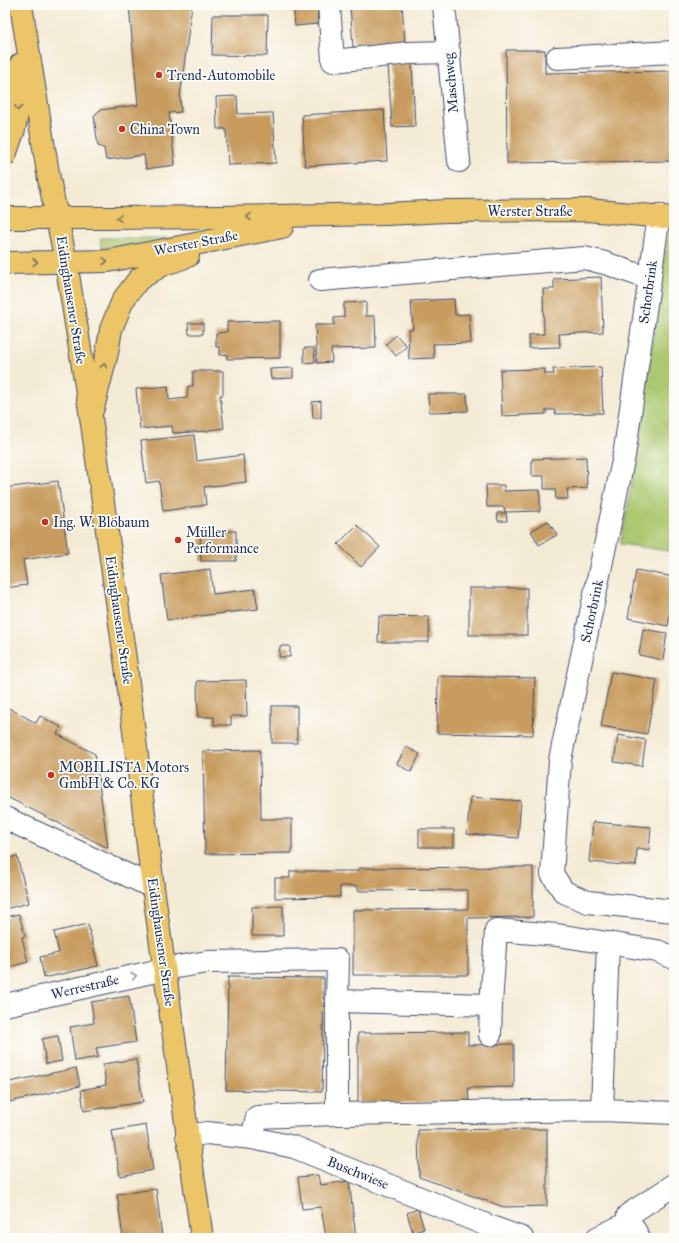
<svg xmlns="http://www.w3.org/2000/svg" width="679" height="1243" viewBox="0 0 679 1243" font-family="'IM FELL Great Primer',serif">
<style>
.green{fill:#acc86f;stroke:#647c66}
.building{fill:#c89c5f}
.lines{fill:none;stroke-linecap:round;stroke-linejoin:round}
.minor-casing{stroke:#3c4b70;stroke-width:24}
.major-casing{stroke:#3c4b70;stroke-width:24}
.minor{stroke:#fff;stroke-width:22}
.major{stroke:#ecc569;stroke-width:22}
.oneway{stroke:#797263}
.oneway2{stroke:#8d97ae}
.poi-dot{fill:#c8321e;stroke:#fdfcf7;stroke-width:1.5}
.labels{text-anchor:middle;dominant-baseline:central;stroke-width:3.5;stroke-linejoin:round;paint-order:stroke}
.poi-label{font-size:14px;fill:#1b2f5e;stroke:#fdfcf7;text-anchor:start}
.street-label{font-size:14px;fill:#1b2f5e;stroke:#fdfcf7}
</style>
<rect width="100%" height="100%" fill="#fdfcf7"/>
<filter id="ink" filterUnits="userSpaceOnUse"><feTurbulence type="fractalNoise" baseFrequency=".025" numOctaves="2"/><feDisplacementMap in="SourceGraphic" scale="8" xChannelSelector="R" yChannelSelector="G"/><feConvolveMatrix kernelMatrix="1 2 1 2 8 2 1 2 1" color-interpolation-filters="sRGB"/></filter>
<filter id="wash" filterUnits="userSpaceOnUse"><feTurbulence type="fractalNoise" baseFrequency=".012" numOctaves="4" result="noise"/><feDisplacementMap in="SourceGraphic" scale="16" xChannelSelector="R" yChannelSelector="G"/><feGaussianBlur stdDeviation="0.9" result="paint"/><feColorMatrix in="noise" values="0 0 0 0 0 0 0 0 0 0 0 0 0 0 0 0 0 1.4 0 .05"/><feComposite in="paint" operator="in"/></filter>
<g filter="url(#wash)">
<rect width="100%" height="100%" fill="#f4ebd5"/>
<!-- green -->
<g class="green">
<path d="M 668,231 L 674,232 L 674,552 L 620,544 L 637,456 Z"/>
<path d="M 101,238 L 184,238 L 184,241 L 102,248 L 100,241 Z"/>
</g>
<g id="blocks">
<!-- building -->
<g class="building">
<path d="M 129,5 L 192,5 L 180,97 L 181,112 L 169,113 L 175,165 L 146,169 L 144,155 L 106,160 L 104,148 L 98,146 L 94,116 L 100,110 L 138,105 Z"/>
<path d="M 293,5 L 317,5 L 318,24 L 295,26 Z"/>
<path d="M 350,5 L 402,5 L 405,44 L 353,47 Z"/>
<path d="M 213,15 L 268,15 L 267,56 L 212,55 Z"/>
<path d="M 506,50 L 545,50 L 545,73 L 674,71 L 674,161 L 507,163 Z"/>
<path d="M 412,63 L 415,126 L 392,127 L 388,64 Z"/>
<path d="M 237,96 L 238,114 L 273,113 L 276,163 L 228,165 L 226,129 L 217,129 L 216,97 Z"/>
<path d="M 384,110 L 387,161 L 305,166 L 302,115 Z"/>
<path d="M 601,277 L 603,332 L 559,334 L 560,347 L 529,348 L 529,335 L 544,334 L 543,289 L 554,289 L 554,279 Z"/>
<path d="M 454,299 L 455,315 L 469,314 L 471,343 L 433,344 L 434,358 L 409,359 L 408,329 L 413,329 L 411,301 Z"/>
<path d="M 366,302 L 366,316 L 375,316 L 376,348 L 331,349 L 332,362 L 317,363 L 315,325 L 334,325 L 334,318 L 344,317 L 344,303 Z"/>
<path d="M 280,321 L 280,358 L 227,359 L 227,354 L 220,355 L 220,347 L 216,347 L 216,333 L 227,332 L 227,322 Z"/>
<path d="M 188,323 L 203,323 L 203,334 L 189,334 Z"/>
<path d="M 396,335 L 407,346 L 396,356 L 386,344 Z"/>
<path d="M 304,348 L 314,348 L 315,362 L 304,363 Z"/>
<path d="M 601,367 L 603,413 L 555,414 L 555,410 L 546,410 L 546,414 L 502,416 L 500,370 L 545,369 L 545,374 L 554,374 L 553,369 Z"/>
<path d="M 293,368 L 293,378 L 271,379 L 270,369 Z"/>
<path d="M 193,371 L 223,371 L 223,395 L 220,395 L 224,428 L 209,430 L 209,431 L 173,433 L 172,426 L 140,429 L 136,389 L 168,386 L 169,400 L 187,398 L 188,386 L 193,386 Z"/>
<path d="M 428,394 L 467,394 L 468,411 L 429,412 Z"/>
<path d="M 321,401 L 321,418 L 313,418 L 312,402 Z"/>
<path d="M 194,435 L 197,461 L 243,455 L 246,482 L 204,487 L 206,505 L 163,511 L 159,481 L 146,483 L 141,441 Z"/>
<path d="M 586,457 L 587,488 L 567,489 L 568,499 L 556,499 L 555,489 L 544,489 L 544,476 L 532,476 L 532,459 Z"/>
<path d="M 58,481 L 68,553 L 23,560 L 27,585 L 5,588 L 5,488 Z"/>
<path d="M 486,485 L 504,485 L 504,491 L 540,490 L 540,511 L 505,512 L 504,507 L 487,507 Z"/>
<path d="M 497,513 L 506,513 L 507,521 L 498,521 Z"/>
<path d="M 548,521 L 557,535 L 539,545 L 531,531 Z"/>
<path d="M 357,525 L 380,547 L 361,567 L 338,544 Z"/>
<path d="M 200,531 L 236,531 L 236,561 L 201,561 Z"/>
<path d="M 210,569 L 213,594 L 255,589 L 258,609 L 167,620 L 161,575 Z"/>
<path d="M 636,570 L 674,577 L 674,594 L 668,626 L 628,618 Z"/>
<rect x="469" y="588" width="58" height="47"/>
<path d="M 379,616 L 429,617 L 429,642 L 378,642 Z"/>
<path d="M 643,629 L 667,633 L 663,660 L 639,655 Z"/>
<path d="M 280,646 L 290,646 L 290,657 L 279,657 Z"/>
<path d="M 611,672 L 657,680 L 647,734 L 601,726 Z"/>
<path d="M 438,676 L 535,678 L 533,735 L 437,733 Z"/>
<path d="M 246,680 L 247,716 L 231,716 L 231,725 L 214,725 L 214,717 L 198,717 L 197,681 Z"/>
<path d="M 5,706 L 36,723 L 40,716 L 61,727 L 57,734 L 95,754 L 108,848 L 5,796 Z"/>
<rect x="272" y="706" width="25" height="37"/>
<path d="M 618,735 L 646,740 L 642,766 L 614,762 Z"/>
<path d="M 406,747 L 420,754 L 411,772 L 397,764 Z"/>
<path d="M 260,750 L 261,819 L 292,819 L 292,853 L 205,854 L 203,751 Z"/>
<path d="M 470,797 L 521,801 L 518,838 L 467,834 Z"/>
<path d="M 593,822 L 651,827 L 649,850 L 637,848 L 636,866 L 589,862 Z"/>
<rect x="419" y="829" width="35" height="18"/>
<path d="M 17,856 L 29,903 L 5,909 L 5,859 Z"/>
<path d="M 533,867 L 533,917 L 468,918 L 468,975 L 353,975 L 353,910 L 468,909 L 468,890 L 358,891 L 358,886 L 340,886 L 340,897 L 275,898 L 275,878 L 290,878 L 290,871 L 358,871 L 358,868 Z"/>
<path d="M 283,906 L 283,936 L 252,936 L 252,907 Z"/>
<path d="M 19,914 L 25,936 L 22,937 L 28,962 L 5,968 L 5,917 Z"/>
<path d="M 88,924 L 98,966 L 44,978 L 40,957 L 59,953 L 54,932 Z"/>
<path d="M 228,977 L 324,978 L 322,1092 L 226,1090 Z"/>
<path d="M 129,996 L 136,1042 L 96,1048 L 98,1057 L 75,1061 L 70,1027 L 94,1023 L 91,1002 Z"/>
<path d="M 468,1032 L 468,1045 L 514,1044 L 514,1087 L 468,1088 L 469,1102 L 358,1103 L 358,1033 Z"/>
<path d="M 58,1036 L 62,1061 L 46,1064 L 42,1039 Z"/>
<path d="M 136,1059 L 143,1102 L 84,1111 L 81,1090 L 106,1085 L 103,1064 Z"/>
<path d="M 76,1068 L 80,1086 L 9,1102 L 5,1083 Z"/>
<path d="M 146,1125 L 153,1170 L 120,1176 L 112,1131 Z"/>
<path d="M 547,1129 L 547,1206 L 504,1207 L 419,1177 L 418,1130 Z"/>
<path d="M 318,1175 L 320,1185 L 349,1181 L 356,1238 L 326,1238 L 321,1207 L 302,1209 L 298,1177 Z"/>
<path d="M 156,1189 L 162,1237 L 123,1238 L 117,1194 Z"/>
<path d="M 418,1209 L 424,1229 L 413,1233 L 407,1213 Z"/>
</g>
</g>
</g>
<g filter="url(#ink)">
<use href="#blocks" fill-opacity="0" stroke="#3c4b70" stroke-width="1"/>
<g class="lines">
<!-- minor casing -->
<g class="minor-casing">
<g id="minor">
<path d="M 329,5 L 333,61 L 409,53 L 449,52"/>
<path d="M 444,5 L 459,161"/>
<path d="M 557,58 L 674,52"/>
<path d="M 659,215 L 624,456 L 560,760 L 552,874 L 564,892 L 588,902 L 674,911"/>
<path d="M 320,280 L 584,258 L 605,263 L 650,279"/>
<path d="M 5,818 L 153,887"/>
<path d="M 337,1001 L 491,1005 L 496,930 L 557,935 L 608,943"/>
<path d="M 5,1005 L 165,969 L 207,962 L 338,960 L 337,1001 L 337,1114 L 257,1117 L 252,1138"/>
<path d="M 490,1035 L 491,1005"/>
<path d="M 602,1110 L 608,943 L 657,951 L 674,958"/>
<path d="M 337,1114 L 602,1110 L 674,1113"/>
<path d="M 187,1136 L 207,1133 L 252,1138 L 294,1147 L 494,1228 L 522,1238"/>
<path d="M 630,1222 L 639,1238"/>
<path d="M 597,1238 L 630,1222 L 628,1215 L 674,1185"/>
</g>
</g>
<!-- major casing -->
<g class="major-casing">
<g id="major">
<path d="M 21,5 L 49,179 L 66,262 L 91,417 L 126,666 L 153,887 L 202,1238"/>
<path d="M 5,155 L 14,129 L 18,110 L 21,64"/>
<path d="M 5,218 L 107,218 L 219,217 L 386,214 L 447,211 L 588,210 L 674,218"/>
<path d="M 5,263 L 108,261 L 282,227"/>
<path d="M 93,408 L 107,353 L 111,329 L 123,300 L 139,279 L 162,265 L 188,256"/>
</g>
</g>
<!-- minor -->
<use href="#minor" class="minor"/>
<!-- major -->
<use href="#major" class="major"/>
</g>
<!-- one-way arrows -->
<defs><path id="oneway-chevron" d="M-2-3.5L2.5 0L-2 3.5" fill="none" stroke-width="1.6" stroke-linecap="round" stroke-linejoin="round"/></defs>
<g class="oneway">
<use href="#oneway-chevron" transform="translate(18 108) rotate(97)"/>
<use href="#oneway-chevron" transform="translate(249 217) rotate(179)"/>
<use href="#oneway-chevron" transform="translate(119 218) rotate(179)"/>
<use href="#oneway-chevron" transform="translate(105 261) rotate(-4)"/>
<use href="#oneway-chevron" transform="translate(35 262) rotate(-1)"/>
<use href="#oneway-chevron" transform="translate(104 366) rotate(-76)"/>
</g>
<use class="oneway2" href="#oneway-chevron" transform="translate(134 976) rotate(-13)"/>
</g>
<!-- markers -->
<g class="poi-dot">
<circle cx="159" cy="75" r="4"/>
<circle cx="122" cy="129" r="4"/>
<circle cx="45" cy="522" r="4"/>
<circle cx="178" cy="540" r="4"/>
<circle cx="51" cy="775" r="4"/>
</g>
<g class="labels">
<!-- poi labels -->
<g class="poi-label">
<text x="167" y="75">Trend-Automobile</text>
<text x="130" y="129">China Town</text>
<text x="53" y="522">Ing. W. Blöbaum</text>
<text x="186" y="532">Müller<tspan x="186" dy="16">Performance</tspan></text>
<text x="59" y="767">MOBILISTA Motors<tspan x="59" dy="16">GmbH &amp; Co. KG</tspan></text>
</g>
<!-- street labels -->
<g class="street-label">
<text transform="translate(451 83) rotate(-95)">Maschweg</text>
<text x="530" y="211">Werster Straße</text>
<text transform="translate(196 243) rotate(-11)">Werster Straße</text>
<text transform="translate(648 292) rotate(-82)">Schorbrink</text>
<text transform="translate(71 300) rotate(81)">Eidinghausener Straße</text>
<text transform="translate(592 611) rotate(-78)">Schorbrink</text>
<text transform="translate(119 620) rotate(82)">Eidinghausener Straße</text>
<text transform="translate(161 942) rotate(82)">Eidinghausener Straße</text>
<text transform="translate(85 987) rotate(-13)">Werrestraße</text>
<text transform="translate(358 1173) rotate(22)">Buschwiese</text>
</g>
</g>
<!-- margin -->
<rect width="679" height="1243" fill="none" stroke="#fdfcf7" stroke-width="20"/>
</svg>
